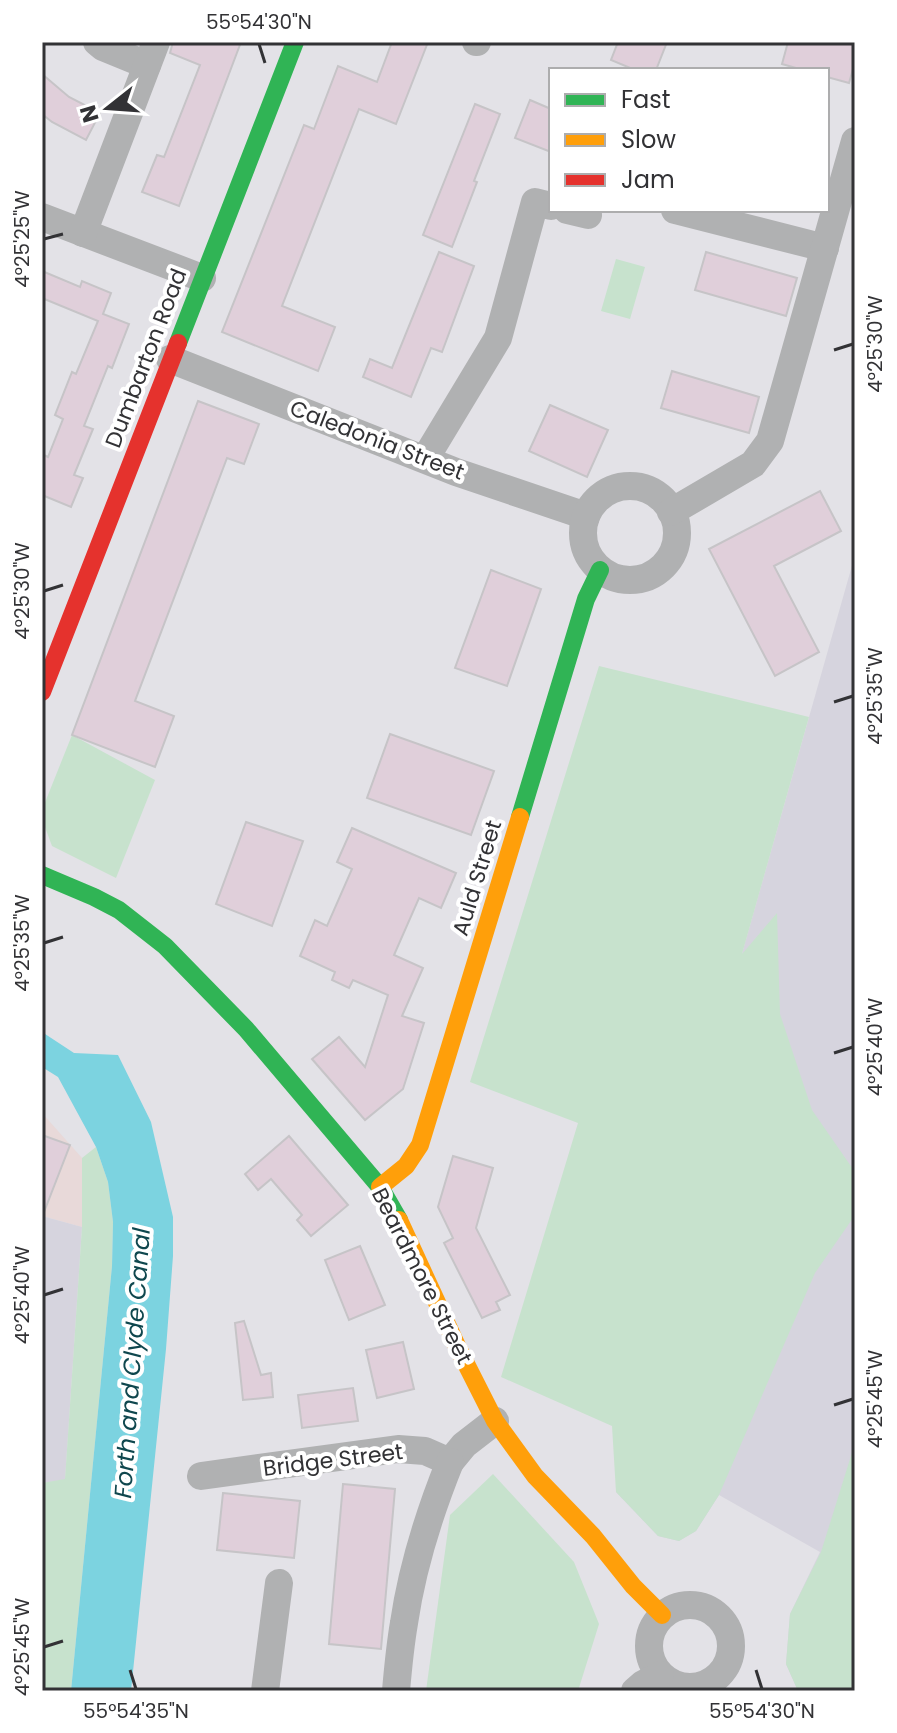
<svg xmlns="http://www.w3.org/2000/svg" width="897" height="1733" viewBox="0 0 897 1733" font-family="Poppins,sans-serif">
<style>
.commercial{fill:#e8d9d9}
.built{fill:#d6d4de}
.green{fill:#c7e2cd}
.water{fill:#7cd3e0}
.building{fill:#e0cfda;stroke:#c6c4c7;stroke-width:2}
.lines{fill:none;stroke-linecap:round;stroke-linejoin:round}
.street{stroke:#b0b1b2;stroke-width:28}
.fast{stroke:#30b455;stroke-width:18}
.slow{stroke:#ff9f0a;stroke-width:18}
.jam{stroke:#e5322d;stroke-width:18}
.ticks{fill:none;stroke:#323235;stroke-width:3}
.labels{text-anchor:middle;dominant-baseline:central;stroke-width:8;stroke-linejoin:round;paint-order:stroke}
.street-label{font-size:22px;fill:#323235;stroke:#fff}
.water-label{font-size:24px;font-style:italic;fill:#0f474e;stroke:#fff}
.neatline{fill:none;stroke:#323235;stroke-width:3}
.ticks-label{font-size:20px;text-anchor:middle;fill:#323235}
</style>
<rect width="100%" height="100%" fill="#e3e2e7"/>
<!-- commercial -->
<path class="commercial" d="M 42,1113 L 82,1158 L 82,1227 L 42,1216 Z"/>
<!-- built -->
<g class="built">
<path d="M 855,555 L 855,1691 L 798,1691 L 786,1664 L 790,1614 L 820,1552 L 719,1495 L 696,1531 L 679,1541 L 658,1536 L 616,1492 L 741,957 Z"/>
<path d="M 42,1216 L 82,1227 L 65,1480 L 42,1483 Z"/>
</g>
<!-- green -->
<g class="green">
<path d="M 616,259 L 645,267 L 630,319 L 601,311 Z"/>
<path d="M 599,666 L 809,717 L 742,954 L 777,913 L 780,1014 L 812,1110 L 855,1172 L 855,1215 L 815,1273 L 719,1495 L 696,1531 L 679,1541 L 658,1536 L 616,1492 L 612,1426 L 501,1377 L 578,1123 L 470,1082 Z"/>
<path d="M 72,735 L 155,780 L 116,878 L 52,846 L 42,819 L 42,810 Z"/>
<path d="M 96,1147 L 108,1182 L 113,1222 L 112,1266 L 71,1691 L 42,1691 L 42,1483 L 65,1479 L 82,1227 L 82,1158 Z"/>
<path d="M 855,1443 L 855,1691 L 798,1691 L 786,1664 L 790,1614 L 821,1552 Z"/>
<path d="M 493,1474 L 574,1562 L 599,1624 L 578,1691 L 426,1691 L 450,1515 Z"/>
</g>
<!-- water -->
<path class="water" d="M 42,1032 L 74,1053 L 118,1055 L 151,1122 L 173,1217 L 173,1256 L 166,1349 L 131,1691 L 71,1691 L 112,1266 L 113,1222 L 108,1182 L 96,1147 L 58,1077 L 42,1067 Z"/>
<!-- building -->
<g class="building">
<path d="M 173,42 L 241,42 L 179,206 L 142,192 L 157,155 L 164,157 L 200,65 L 170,53 Z"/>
<path d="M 392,42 L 428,42 L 396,124 L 359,109 L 282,306 L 335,327 L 318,371 L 222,332 L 304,125 L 314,129 L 338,66 L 377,82 Z"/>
<path d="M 618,42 L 667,42 L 656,70 L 635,70 L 611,60 Z"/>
<path d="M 788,42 L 855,42 L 855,62 L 849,83 L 827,77 L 827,70 L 803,70 L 782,64 Z"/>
<path d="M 42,74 L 69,97 L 100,113 L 86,140 L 52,122 L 42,114 Z"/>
<path d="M 530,100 L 551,109 L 551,152 L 515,138 Z"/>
<path d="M 475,104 L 500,114 L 474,181 L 477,182 L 452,247 L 423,235 Z"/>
<path d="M 439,252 L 474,266 L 442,352 L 431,348 L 411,397 L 363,377 L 370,359 L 392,368 Z"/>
<path d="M 706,252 L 797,278 L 786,316 L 695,290 Z"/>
<path d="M 42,271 L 80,287 L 82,281 L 111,293 L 103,314 L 129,324 L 112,368 L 108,366 L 84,426 L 93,429 L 74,475 L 83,478 L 71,507 L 42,495 L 42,454 L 48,457 L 63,419 L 55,415 L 72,372 L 76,374 L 98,321 L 42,298 Z"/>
<path d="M 672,371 L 759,397 L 749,433 L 661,408 Z"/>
<path d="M 198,401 L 259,424 L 244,464 L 227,458 L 135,701 L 174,716 L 155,767 L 72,735 Z"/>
<path d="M 550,405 L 608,430 L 587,477 L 529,451 Z"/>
<path d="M 820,491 L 841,531 L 774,566 L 819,652 L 775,676 L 709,549 Z"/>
<path d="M 491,570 L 541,589 L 507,686 L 455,668 Z"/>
<path d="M 390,734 L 494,771 L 471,835 L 367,798 Z"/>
<path d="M 246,822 L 303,841 L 272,926 L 216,904 Z"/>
<path d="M 352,828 L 456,873 L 441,908 L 419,898 L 394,955 L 423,968 L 402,1016 L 424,1023 L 403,1089 L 365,1120 L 312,1059 L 339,1037 L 365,1067 L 388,995 L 353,980 L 349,988 L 332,980 L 335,972 L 300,956 L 315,920 L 327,926 L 352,869 L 337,862 Z"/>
<path d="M 42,1135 L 70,1145 L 44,1212 L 42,1212 Z"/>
<path d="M 289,1136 L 348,1205 L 311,1236 L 297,1220 L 302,1215 L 271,1179 L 258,1190 L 245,1174 Z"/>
<path d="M 453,1156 L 493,1168 L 476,1228 L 510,1295 L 496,1302 L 500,1310 L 482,1318 L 444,1243 L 453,1238 L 438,1207 Z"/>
<path d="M 360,1246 L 385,1305 L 349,1320 L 325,1260 Z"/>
<path d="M 244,1321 L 261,1375 L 271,1373 L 273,1397 L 243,1400 L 235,1323 Z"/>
<path d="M 403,1342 L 414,1389 L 377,1398 L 366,1350 Z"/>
<path d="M 353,1388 L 358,1421 L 302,1428 L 298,1395 Z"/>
<path d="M 343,1484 L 395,1489 L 381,1649 L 329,1644 Z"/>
<path d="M 223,1493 L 300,1501 L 294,1558 L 217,1550 Z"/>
</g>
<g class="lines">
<!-- street -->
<g class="street">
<path d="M 97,42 L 103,47 L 147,65"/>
<path d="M 476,42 L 477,42"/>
<path d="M 567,210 L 588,215"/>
<path d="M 675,210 L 825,248"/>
<path d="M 42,217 L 202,278"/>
<path d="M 83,233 L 156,42"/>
<path d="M 170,359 L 456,472 L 586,516"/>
<path d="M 425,459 L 498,338 L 535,202 L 551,206"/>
<circle cx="630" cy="533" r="47"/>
<path d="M 671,512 L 753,464 L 770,441 L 855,141"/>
<path d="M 201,1476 L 398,1449 L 425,1451 L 450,1462 L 464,1445 L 495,1421"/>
<circle cx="690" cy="1646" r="41"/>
<path d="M 265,1691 L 279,1583"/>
<path d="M 396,1691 C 398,1668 400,1646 404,1623 C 412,1568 429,1514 450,1462"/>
<path d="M 635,1691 L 643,1684 L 660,1675"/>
</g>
<!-- fast -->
<g class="fast">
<path d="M 178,343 L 295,42"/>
<path d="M 520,817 L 586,599 L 600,570"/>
<path d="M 42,875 L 94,897 L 119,910 L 165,946 L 246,1029 L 380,1187 L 399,1220"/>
</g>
<!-- slow -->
<g class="slow">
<path d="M 380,1187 L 406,1166 L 420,1145 L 520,817"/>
<path d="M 399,1220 L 457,1346 L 495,1421 L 535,1476 L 593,1536 L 633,1586 L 662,1615"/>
</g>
<!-- jam -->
<path class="jam" d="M 42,692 L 178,343"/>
</g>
<!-- ticks -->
<path class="ticks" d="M 259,44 L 265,63M 44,239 L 63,234M 834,350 L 853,344M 44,591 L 63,585M 834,702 L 853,696M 44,943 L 63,937M 834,1053 L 853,1047M 44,1295 L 63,1289M 834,1405 L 853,1399M 44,1647 L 63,1641M 130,1670 L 136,1689M 756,1670 L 762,1689"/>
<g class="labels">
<!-- street labels -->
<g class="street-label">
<text transform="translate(146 358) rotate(-69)">Dumbarton Road</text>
<text transform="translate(377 440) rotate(21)">Caledonia Street</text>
<text transform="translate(477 878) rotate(-73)">Auld Street</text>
<text transform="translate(422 1276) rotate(63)">Beardmore Street</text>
<text transform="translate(333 1460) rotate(-7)">Bridge Street</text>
</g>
<!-- water labels -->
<g class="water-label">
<text transform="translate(132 1363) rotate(-86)">Forth and Clyde Canal</text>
</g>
</g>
<!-- border -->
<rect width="897" height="1733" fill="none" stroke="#ffffff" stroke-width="88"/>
<!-- legend -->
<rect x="549" y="68" width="280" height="144" fill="#ffffff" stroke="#adadae" stroke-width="2"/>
<rect x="565" y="94" width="40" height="12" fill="#30b455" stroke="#adadae" stroke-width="2"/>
<text x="621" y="108" font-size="24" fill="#323235">Fast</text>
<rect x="565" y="134" width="40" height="12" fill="#ff9f0a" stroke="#adadae" stroke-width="2"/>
<text x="621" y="148" font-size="24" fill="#323235">Slow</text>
<rect x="565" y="174" width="40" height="12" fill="#e5322d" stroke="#adadae" stroke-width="2"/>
<text x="621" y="188" font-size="24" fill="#323235">Jam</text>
<!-- north arrow -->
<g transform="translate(108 108) rotate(253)" stroke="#ffffff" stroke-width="6" paint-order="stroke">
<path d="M0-6L14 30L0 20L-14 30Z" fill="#323235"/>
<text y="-12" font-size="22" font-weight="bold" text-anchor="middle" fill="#323235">N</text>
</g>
<rect x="44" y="44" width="809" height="1645" class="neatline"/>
<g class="ticks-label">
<text x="259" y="29">55°54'30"N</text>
<text transform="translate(22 239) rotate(-90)" y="7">4°25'25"W</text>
<text transform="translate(875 344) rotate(-90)" y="7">4°25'30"W</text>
<text transform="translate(22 591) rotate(-90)" y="7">4°25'30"W</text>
<text transform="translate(875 696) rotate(-90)" y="7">4°25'35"W</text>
<text transform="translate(22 943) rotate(-90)" y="7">4°25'35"W</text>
<text transform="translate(875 1047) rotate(-90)" y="7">4°25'40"W</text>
<text transform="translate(22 1295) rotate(-90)" y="7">4°25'40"W</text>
<text transform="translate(875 1399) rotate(-90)" y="7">4°25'45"W</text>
<text transform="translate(22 1647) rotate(-90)" y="7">4°25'45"W</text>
<text x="136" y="1718">55°54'35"N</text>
<text x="762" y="1718">55°54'30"N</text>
</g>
</svg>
